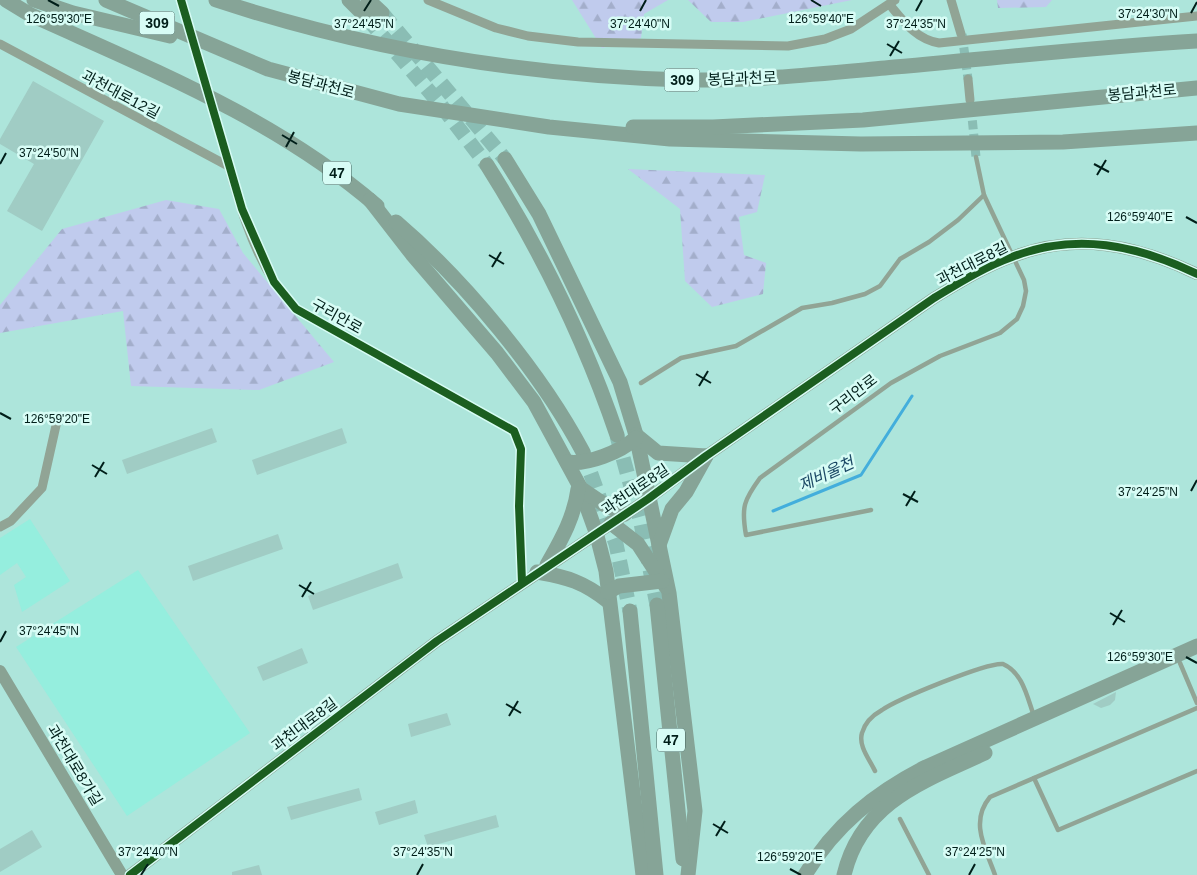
<svg xmlns="http://www.w3.org/2000/svg" width="1197" height="875" viewBox="0 0 1197 875" font-family="Arial,'Noto Sans KR',sans-serif">
<style>
.built{fill:#95eede}
.forest{fill:url(#forest-firs)}
.lines{fill:none;stroke-linecap:round;stroke-linejoin:round}
.stream{stroke:#43aedc;stroke-width:3}
.building{fill:#a0ccc4}
.street-tunnel{stroke:#8abdb4;stroke-width:9;stroke-dasharray:9 4.5;stroke-linecap:butt}
.highway-tunnel{stroke:#8abdb4;stroke-width:15;stroke-dasharray:15 8;stroke-linecap:butt}
.lane{stroke:#91a495;stroke-width:4.5}
.street{stroke:#91a495;stroke-width:9}
.secondary{stroke:#89a293;stroke-width:12}
.highway{stroke:#86a497;stroke-width:15}
.cycleway-casing{stroke:#d7fcf5;stroke-width:11}
.cycleway{stroke:#1b5e20;stroke-width:8}
.ticks{fill:none;stroke:#001e19;stroke-width:2}
.labels{text-anchor:middle;dominant-baseline:central;stroke-width:5;stroke-linejoin:round;paint-order:stroke}
.shield{fill:#d7fcf5;stroke:#40615b;stroke-width:1}
.shield-label{font-size:14px;font-weight:bold;fill:#001e19}
.street-label{font-size:15px;fill:#001e19;stroke:#d7fcf5}
.water-label{font-size:16px;font-style:italic;fill:#1a4764;stroke:#d7fcf5}
.ticks-label{font-size:12px;text-anchor:middle;fill:#001e19;stroke:#d7fcf5;stroke-width:5;stroke-linejoin:round;paint-order:stroke}
</style>
<defs>
<pattern id="forest-firs" width="22" height="20" patternUnits="userSpaceOnUse" patternTransform="scale(1.25)"><rect width="22" height="20" fill="#c0cbed"/><path d="M5 1l3.5 6h-7zM16 11l3.5 6h-7z" fill="#a3aecb"/></pattern>
</defs>
<rect width="100%" height="100%" fill="#ade5db"/>
<!-- built -->
<g class="built">
<path d="M 30,519 L 70,581 L 22,612 L 14,585 L 26,577 L 17,563 L 0,575 L 0,538 Z"/>
<path d="M 138,570 L 250,733 L 127,816 L 16,647 Z"/>
</g>
<!-- forest -->
<g class="forest">
<path d="M 572,0 L 668,0 L 644,14 L 641,38 L 602,48 Z"/>
<path d="M 688,0 L 852,0 L 743,22 L 711,22 Z"/>
<path d="M 997,0 L 1052,0 L 1046,7 L 998,8 Z"/>
<path d="M 628,169 L 765,175 L 757,212 L 739,217 L 744,255 L 766,263 L 763,294 L 712,307 L 685,281 L 680,209 Z"/>
<path d="M 166,200 L 219,209 L 243,253 L 334,362 L 259,390 L 131,386 L 123,311 L 0,333 L 0,305 L 62,229 Z"/>
</g>
<g class="lines">
<!-- stream -->
<path class="stream" d="M 773,511 L 861,475 L 912,396"/>
</g>
<!-- building -->
<g class="building">
<path d="M 33,81 L 104,121 L 42,231 L 7,211 L 34,164 L 0,144 L 0,139 Z"/>
<path d="M 212,428 L 217,442 L 127,474 L 122,460 Z"/>
<path d="M 342,428 L 347,443 L 257,475 L 252,460 Z"/>
<path d="M 278,534 L 283,549 L 193,581 L 188,566 Z"/>
<path d="M 398,563 L 403,578 L 313,610 L 308,596 Z"/>
<path d="M 302,648 L 308,663 L 263,681 L 257,667 Z"/>
<path d="M 1116,692 L 1115,700 L 1110,705 L 1101,708 L 1093,704 Z"/>
<path d="M 447,713 L 451,725 L 411,737 L 408,724 Z"/>
<path d="M 359,788 L 362,800 L 291,820 L 287,807 Z"/>
<path d="M 415,800 L 418,813 L 379,825 L 375,812 Z"/>
<path d="M 496,815 L 499,827 L 428,847 L 424,835 Z"/>
<path d="M 32,830 L 42,847 L 0,872 L 0,849 Z"/>
<path d="M 259,865 L 262,875 L 232,875 L 232,872 Z"/>
</g>
<g class="lines">
<!-- street-tunnel -->
<g class="street-tunnel">
<path d="M 181,0 L 217,125"/>
<path d="M 962,34 L 968,79"/>
<path d="M 971,107 L 976,157"/>
</g>
<!-- highway-tunnel -->
<g class="highway-tunnel">
<path d="M 382,13 L 505,159"/>
<path d="M 367,18 L 440,104 L 487,165"/>
<path d="M 617,436 L 641,523 L 657,605"/>
<path d="M 583,452 L 616,544 L 630,611"/>
</g>
<!-- lane -->
<g class="lane">
<path d="M 641,383 L 681,358 L 736,346 L 802,308 L 832,303 L 865,294 L 880,286 L 900,259 L 929,242 L 958,220 L 984,195 L 976,157"/>
<path d="M 871,510 L 746,535 C 741,507 744,500 760,478 L 891,383 L 940,356 L 1000,333 L 1017,319 L 1023,306 L 1026,291 L 1024,280 L 984,195"/>
<path d="M 1180,663 L 1197,703"/>
<path d="M 875,771 C 870,760 858,746 862,733 C 865,722 873,715 882,710 C 898,699 987,662 1003,664 C 1023,673 1027,697 1034,716"/>
<path d="M 1034,778 L 1058,830 L 1197,771"/>
<path d="M 900,819 L 929,875"/>
<path d="M 995,875 C 986,849 969,822 990,797 L 1197,708"/>
</g>
<!-- street -->
<g class="street">
<path d="M 428,0 L 496,28 L 528,36 L 578,42 L 788,46 L 825,39 L 851,29 L 895,0"/>
<path d="M 951,0 L 961,34"/>
<path d="M 890,5 C 904,22 916,39 939,43 L 1197,16"/>
<path d="M 0,44 L 230,167"/>
<path d="M 968,79 L 970,100"/>
<path d="M 217,125 C 233,178 244,235 274,282 C 280,291 289,300 296,309 L 514,431 L 521,449 L 519,506 L 522,582"/>
<path d="M 0,527 L 11,521 L 42,488 L 57,421"/>
</g>
<!-- secondary -->
<g class="secondary">
<path d="M 0,671 L 122,875"/>
<path d="M 130,875 L 437,641 L 648,499 L 706,456 L 934,298 C 959,283 984,267 1012,257 C 1076,232 1137,245 1197,274"/>
</g>
<!-- highway -->
<g class="highway">
<path d="M 6,0 L 29,14 C 150,69 275,118 377,206"/>
<path d="M 34,0 L 73,13 L 170,36"/>
<path d="M 106,0 L 268,69 L 399,104 L 549,127 L 670,139 L 861,144 L 1063,142 L 1197,133"/>
<path d="M 216,0 C 368,50 527,76 686,80 C 752,81 819,74 885,68 C 989,59 1093,47 1197,41"/>
<path d="M 349,0 L 367,18"/>
<path d="M 368,0 L 382,13"/>
<path d="M 633,127 L 713,127 L 863,120 L 1197,88"/>
<path d="M 505,159 L 539,214 L 620,382 L 636,435 L 669,593 L 695,811 L 688,875"/>
<path d="M 487,165 C 540,249 585,341 617,435"/>
<path d="M 370,200 L 412,254 L 497,353 L 534,402 L 579,485 L 596,532 L 606,571 L 643,875"/>
<path d="M 396,222 C 465,281 541,373 583,452"/>
<path d="M 636,435 L 658,453 L 706,456"/>
<path d="M 567,462 C 588,465 620,452 636,438"/>
<path d="M 580,488 L 605,505 L 625,514"/>
<path d="M 611,523 L 638,544 L 666,587"/>
<path d="M 659,545 L 672,509 L 686,492 L 706,456"/>
<path d="M 547,565 C 561,540 574,518 578,489"/>
<path d="M 537,572 C 567,577 584,582 609,602"/>
<path d="M 608,592 L 619,586 L 662,581"/>
<path d="M 657,605 L 683,859"/>
<path d="M 630,611 L 656,875"/>
<path d="M 805,875 C 834,826 875,793 926,767 L 1197,646"/>
<path d="M 844,875 C 861,802 924,781 985,753"/>
</g>
<!-- cycleway casing -->
<g class="cycleway-casing">
<g id="cycleway">
<path d="M 181,0 L 242,209 L 274,282 L 296,309 L 514,431 L 521,449 L 519,506 L 522,582"/>
<path d="M 130,875 L 437,641 L 648,499 L 706,456 L 934,298 C 959,283 984,267 1012,257 C 1076,232 1137,245 1197,274"/>
</g>
</g>
<!-- cycleway -->
<use href="#cycleway" class="cycleway"/>
</g>
<!-- ticks -->
<path class="ticks" d="M 48,0 L 59,6M 811,0 L 821,6M 364,11 L 371,0M 640,11 L 646,0M 916,11 L 922,0M 1191,13 L 1197,2M 887,44 L 902,53M 890,56 L 899,41M 282,135 L 297,144M 286,147 L 294,132M 0,164 L 6,153M 1094,164 L 1109,172M 1097,175 L 1106,160M 1186,217 L 1197,223M 489,255 L 504,264M 492,267 L 501,252M 696,374 L 711,383M 699,386 L 708,371M 0,413 L 11,419M 92,465 L 107,474M 95,477 L 104,462M 1191,491 L 1197,480M 903,494 L 918,502M 906,506 L 915,491M 299,585 L 314,594M 302,597 L 311,582M 1110,613 L 1125,622M 1113,625 L 1122,610M 0,642 L 6,631M 1186,657 L 1197,663M 506,704 L 521,713M 509,716 L 518,701M 713,824 L 728,833M 716,836 L 725,821M 790,869 L 801,875M 141,875 L 148,864M 417,875 L 423,864M 969,875 L 975,864"/>
<g class="labels">
<!-- shield labels -->
<g class="shield">
<rect x="139.5" y="11.5" width="35" height="23" rx="4"/>
<rect x="664.5" y="68.5" width="35" height="23" rx="4"/>
<rect x="323" y="161.5" width="28" height="23" rx="4"/>
<rect x="657" y="728.5" width="28" height="23" rx="4"/>
</g>
<g class="shield-label">
<text x="157" y="23">309</text>
<text x="682" y="80">309</text>
<text x="337" y="173">47</text>
<text x="671" y="740">47</text>
</g>
<!-- street labels -->
<g class="street-label">
<text transform="translate(742 78) rotate(-2)">봉담과천로</text>
<text transform="translate(321 84) rotate(15)">봉담과천로</text>
<text transform="translate(1142 92) rotate(-5)">봉담과천로</text>
<text transform="translate(121 94) rotate(28)">과천대로12길</text>
<text transform="translate(972 263) rotate(-27)">과천대로8길</text>
<text transform="translate(337 316) rotate(29)">구리안로</text>
<text transform="translate(853 394) rotate(-37)">구리안로</text>
<text transform="translate(635 489) rotate(-34)">과천대로8길</text>
<text transform="translate(304 724) rotate(-37)">과천대로8길</text>
<text transform="translate(75 765) rotate(59)">과천대로8가길</text>
</g>
<!-- water labels -->
<g class="water-label">
<text transform="translate(826 474) rotate(-25)">제비울천</text>
</g>
</g>
<g class="ticks-label">
<text x="1148" y="18">37°24'30"N</text>
<text x="59" y="23">126°59'30"E</text>
<text x="821" y="23">126°59'40"E</text>
<text x="364" y="28">37°24'45"N</text>
<text x="640" y="28">37°24'40"N</text>
<text x="916" y="28">37°24'35"N</text>
<text x="49" y="157">37°24'50"N</text>
<text x="1140" y="221">126°59'40"E</text>
<text x="57" y="423">126°59'20"E</text>
<text x="1148" y="496">37°24'25"N</text>
<text x="49" y="635">37°24'45"N</text>
<text x="1140" y="661">126°59'30"E</text>
<text x="148" y="856">37°24'40"N</text>
<text x="423" y="856">37°24'35"N</text>
<text x="975" y="856">37°24'25"N</text>
<text x="790" y="861">126°59'20"E</text>
</g>
</svg>
